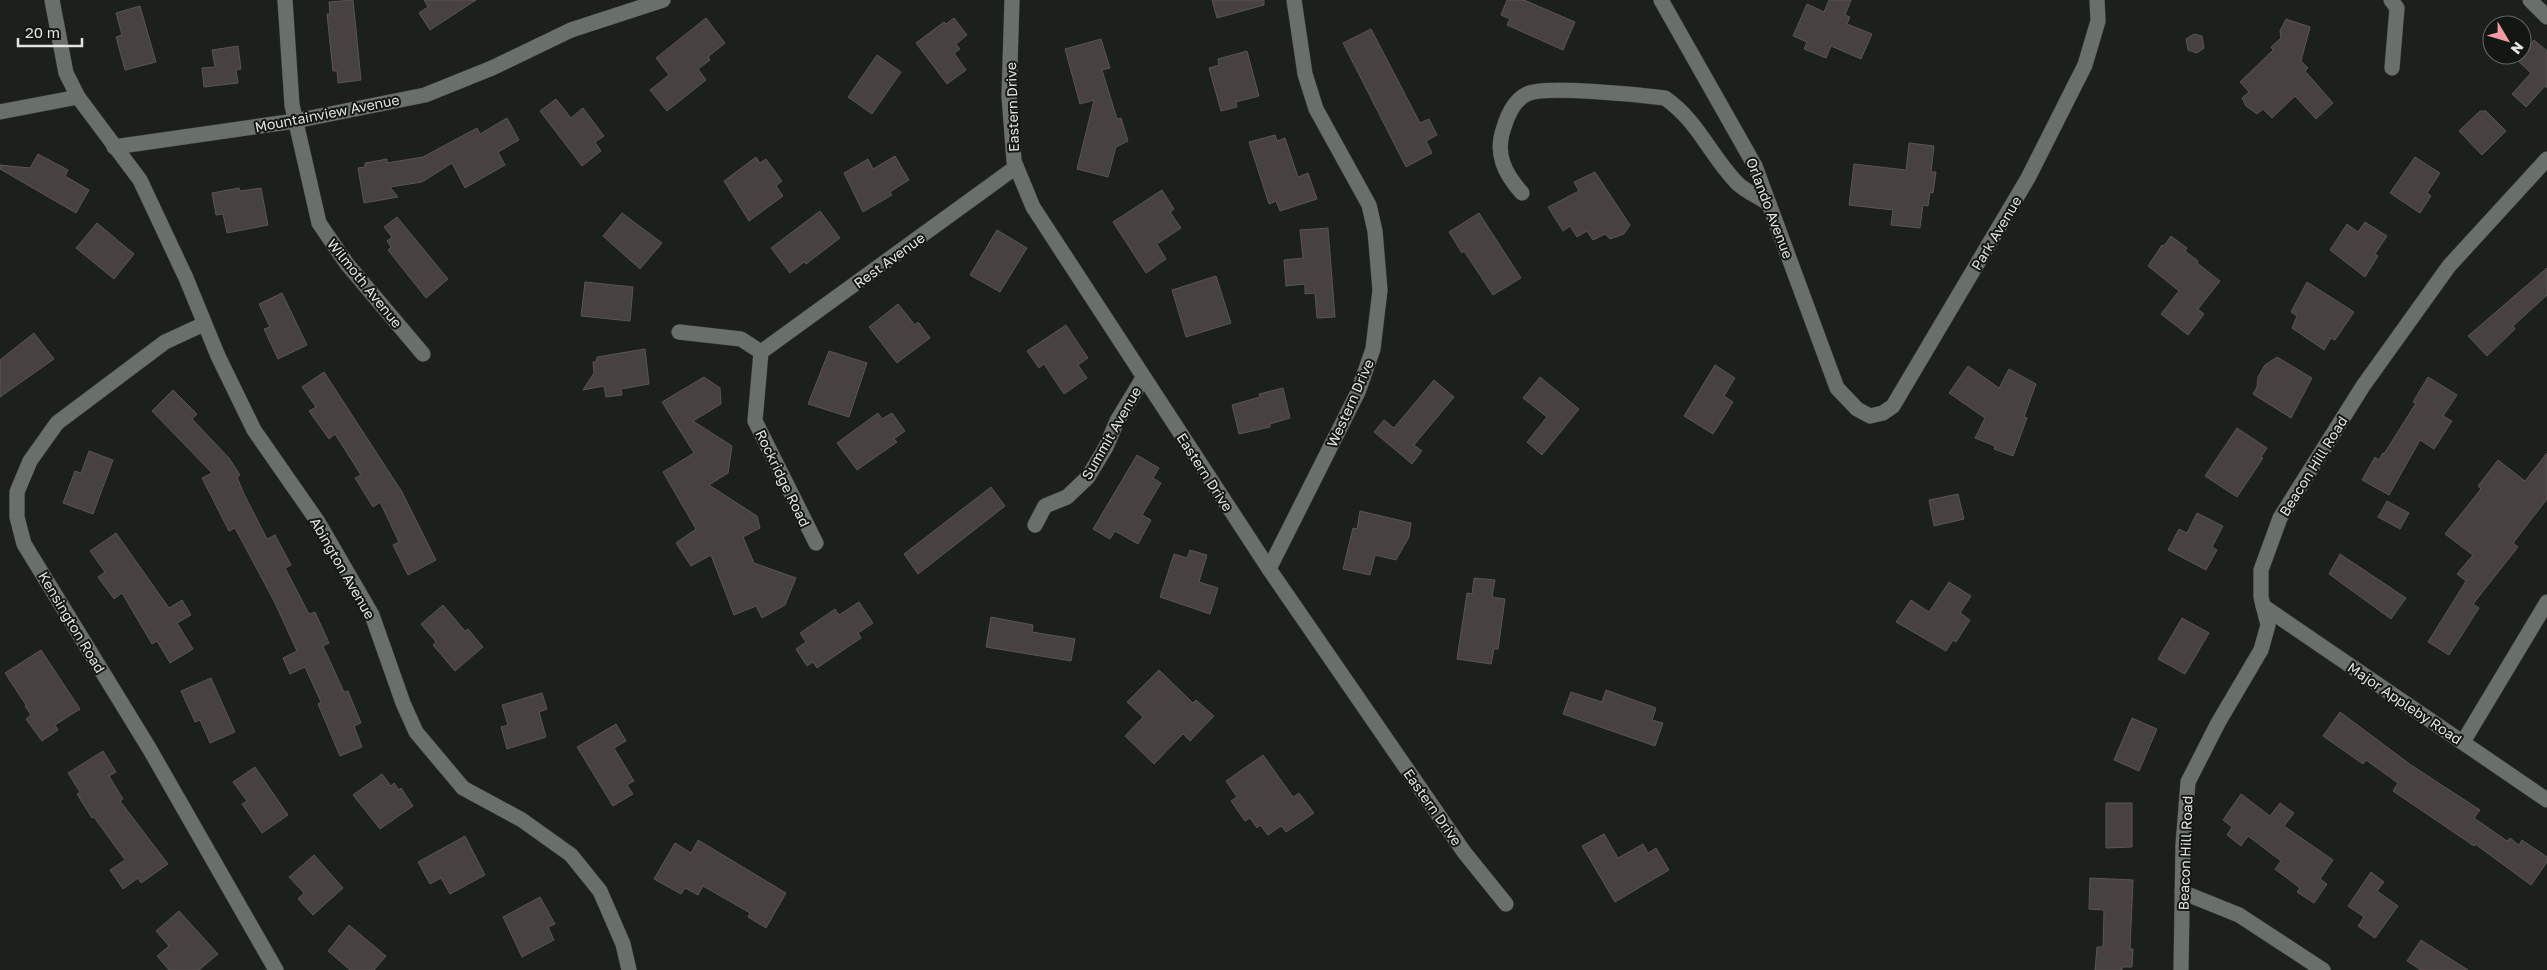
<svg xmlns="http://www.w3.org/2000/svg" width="2547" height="970" viewBox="0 0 2547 970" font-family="'Golos Text',sans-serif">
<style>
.building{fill:#484141;stroke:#5b5454}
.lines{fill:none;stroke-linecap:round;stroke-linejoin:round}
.minor-casing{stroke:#363a37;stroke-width:16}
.minor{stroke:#696f6a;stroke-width:15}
.labels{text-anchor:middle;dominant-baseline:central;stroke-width:4;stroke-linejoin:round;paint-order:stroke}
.street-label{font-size:14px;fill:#e1e4e1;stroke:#121713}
</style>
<rect width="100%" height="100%" fill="#1b201c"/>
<!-- building -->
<g class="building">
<path d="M 353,0 L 361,80 L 338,83 L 337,71 L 333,71 L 327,14 L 330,14 L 329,2 Z"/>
<path d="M 424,0 L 476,0 L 430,30 L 419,13 L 428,7 Z"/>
<path d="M 1212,0 L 1264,0 L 1264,5 L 1217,18 Z"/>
<path d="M 1507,0 L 1524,0 L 1575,22 L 1563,50 L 1507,25 L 1510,19 L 1501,15 Z"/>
<path d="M 1829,0 L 1851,0 L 1845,15 L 1850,17 L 1847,24 L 1872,34 L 1861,59 L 1831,46 L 1826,58 L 1804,49 L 1807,42 L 1793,36 L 1807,4 L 1824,12 Z"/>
<path d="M 140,6 L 156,62 L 125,70 L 116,37 L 122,35 L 116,13 Z"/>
<path d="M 706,18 L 725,43 L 708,57 L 710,60 L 698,69 L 706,80 L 667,111 L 650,90 L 669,75 L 656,58 Z"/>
<path d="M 954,18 L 967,35 L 956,44 L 960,49 L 954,53 L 966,70 L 947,84 L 916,43 L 944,22 L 946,24 Z"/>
<path d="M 2286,19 L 2310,27 L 2301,61 L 2308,68 L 2305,71 L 2333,103 L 2316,119 L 2295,96 L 2272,118 L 2263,109 L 2257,114 L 2246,106 L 2242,98 L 2249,92 L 2240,82 L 2273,50 L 2271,47 L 2281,38 L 2280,31 Z"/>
<path d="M 1371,29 L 1420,123 L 1429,119 L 1437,135 L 1426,141 L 1432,153 L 1406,167 L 1343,43 Z"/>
<path d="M 2194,34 L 2202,36 L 2204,48 L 2197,53 L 2188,50 L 2186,39 Z"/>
<path d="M 1101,39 L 1110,68 L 1102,70 L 1117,119 L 1121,118 L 1128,141 L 1116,147 L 1108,177 L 1077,169 L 1094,100 L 1080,104 L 1065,49 Z"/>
<path d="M 2534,40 L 2547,51 L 2547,88 L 2545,86 L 2526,107 L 2512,94 L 2531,73 L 2516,59 Z"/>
<path d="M 238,46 L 241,69 L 236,70 L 238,83 L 204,87 L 202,68 L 215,67 L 212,50 Z"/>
<path d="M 1247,51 L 1259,96 L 1236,102 L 1237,107 L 1221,111 L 1209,68 L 1219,65 L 1218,59 Z"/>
<path d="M 877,55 L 901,72 L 872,114 L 848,97 Z"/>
<path d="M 556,99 L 571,118 L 583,108 L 604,136 L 595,142 L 601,151 L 582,166 L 540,111 Z"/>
<path d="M 2480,111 L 2486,111 L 2506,131 L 2482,155 L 2459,131 Z"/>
<path d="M 507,118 L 519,140 L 498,152 L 505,165 L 465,188 L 452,163 L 422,182 L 390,187 L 398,197 L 364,203 L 358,168 L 365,167 L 365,163 L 387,159 L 387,163 L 423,157 L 477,128 L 480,134 Z"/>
<path d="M 1275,135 L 1277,141 L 1285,138 L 1298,177 L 1308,173 L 1317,199 L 1280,211 L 1276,201 L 1269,204 L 1249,142 Z"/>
<path d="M 1909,143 L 1934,146 L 1931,172 L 1936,172 L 1933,193 L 1930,192 L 1928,206 L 1923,205 L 1920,228 L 1891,225 L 1893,210 L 1849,205 L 1854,164 L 1906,170 Z"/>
<path d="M 38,154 L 68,170 L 65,176 L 89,190 L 76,213 L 0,169 L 0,165 L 30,168 Z"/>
<path d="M 895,156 L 909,180 L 890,192 L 892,195 L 863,212 L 844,173 L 868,159 L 873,169 Z"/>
<path d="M 756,157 L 760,163 L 766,159 L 782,181 L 776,186 L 783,196 L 749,221 L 724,181 Z"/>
<path d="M 2415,157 L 2440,173 L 2427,193 L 2431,196 L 2420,213 L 2390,193 Z"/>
<path d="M 1595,172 L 1630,225 L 1624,234 L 1610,239 L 1605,234 L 1593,240 L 1587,231 L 1577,237 L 1570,226 L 1563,231 L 1548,207 L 1579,191 L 1574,182 Z"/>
<path d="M 239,188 L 240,191 L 261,188 L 268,225 L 227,233 L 223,214 L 216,215 L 212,193 Z"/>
<path d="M 1162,190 L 1174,209 L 1170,212 L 1181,228 L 1157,244 L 1166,259 L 1146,273 L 1113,222 Z"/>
<path d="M 820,211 L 840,238 L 806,264 L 804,262 L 790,273 L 771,248 Z"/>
<path d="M 622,213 L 662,243 L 640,269 L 603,236 Z"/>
<path d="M 1479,213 L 1521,278 L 1493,295 L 1464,251 L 1462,253 L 1449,232 Z"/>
<path d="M 397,217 L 448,279 L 426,298 L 388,250 L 391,247 L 387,241 L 392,237 L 384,227 Z"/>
<path d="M 2365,222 L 2387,236 L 2375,254 L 2378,256 L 2365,277 L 2330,250 L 2347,224 L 2358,232 Z"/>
<path d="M 97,223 L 134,254 L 114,279 L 76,248 Z"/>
<path d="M 1328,228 L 1335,317 L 1317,318 L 1315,293 L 1305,294 L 1305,284 L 1286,286 L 1284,260 L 1303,258 L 1300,230 Z"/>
<path d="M 997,230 L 1027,248 L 1000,292 L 970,275 Z"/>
<path d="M 2171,236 L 2187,248 L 2185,251 L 2198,261 L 2197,263 L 2220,281 L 2198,309 L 2204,314 L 2188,335 L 2161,314 L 2179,291 L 2148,266 L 2162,245 L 2164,246 Z"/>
<path d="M 2547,268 L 2547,295 L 2513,326 L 2515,329 L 2487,356 L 2468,336 Z"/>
<path d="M 1216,276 L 1231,323 L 1186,337 L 1172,290 Z"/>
<path d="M 585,282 L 633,287 L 630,321 L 581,316 Z"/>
<path d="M 2307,282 L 2354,312 L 2335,340 L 2331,338 L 2324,350 L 2292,328 L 2297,316 L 2291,312 Z"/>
<path d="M 282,293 L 307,345 L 278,359 L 264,329 L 270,327 L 259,304 Z"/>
<path d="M 898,304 L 915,325 L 918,322 L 930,338 L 897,363 L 869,327 Z"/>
<path d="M 1066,325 L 1088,358 L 1078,365 L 1087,378 L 1064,394 L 1044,364 L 1039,368 L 1027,351 Z"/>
<path d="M 34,333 L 54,359 L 0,397 L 0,360 Z"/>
<path d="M 645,349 L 649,384 L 621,389 L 622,395 L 606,397 L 604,386 L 583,390 L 594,373 L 593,362 L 596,362 L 597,357 Z"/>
<path d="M 829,351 L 867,363 L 849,417 L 808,404 Z"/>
<path d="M 2277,357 L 2312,378 L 2291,418 L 2253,394 L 2257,387 L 2258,377 L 2265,365 Z"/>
<path d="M 1715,365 L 1735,378 L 1724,396 L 1733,402 L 1713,434 L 1684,416 Z"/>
<path d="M 1968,366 L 1999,388 L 2009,369 L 2036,384 L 2024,417 L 2027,418 L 2013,456 L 1994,449 L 1995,446 L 1975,438 L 1985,418 L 1949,393 Z"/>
<path d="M 324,372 L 402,492 L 436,560 L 408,575 L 393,545 L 399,542 L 380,502 L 373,507 L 355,478 L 361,475 L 335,434 L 329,439 L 309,411 L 316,407 L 302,387 Z"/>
<path d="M 704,377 L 720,388 L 721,404 L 693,421 L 732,446 L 728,473 L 709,485 L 757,516 L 760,528 L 743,537 L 754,563 L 796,578 L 785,605 L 762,618 L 756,606 L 734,615 L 711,555 L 691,566 L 676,543 L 696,529 L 663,472 L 694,453 L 662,402 Z"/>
<path d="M 1540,377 L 1579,409 L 1542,455 L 1527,442 L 1547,417 L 1523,398 Z"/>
<path d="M 2428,377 L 2457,395 L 2443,416 L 2452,421 L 2434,449 L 2420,440 L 2389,495 L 2362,480 L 2375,457 L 2379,460 L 2383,453 L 2384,454 L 2416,403 L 2413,402 Z"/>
<path d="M 1434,380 L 1454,397 L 1414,445 L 1422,451 L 1412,464 L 1374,432 L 1384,420 L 1394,428 Z"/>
<path d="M 1283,388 L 1290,418 L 1270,424 L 1270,427 L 1239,434 L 1232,405 L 1260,397 L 1259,394 Z"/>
<path d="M 173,390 L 197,414 L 192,419 L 229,458 L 240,475 L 237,477 L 244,494 L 267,539 L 275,535 L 291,565 L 285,568 L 309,614 L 315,612 L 329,643 L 323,646 L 344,692 L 348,691 L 361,723 L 354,726 L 362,747 L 340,756 L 318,704 L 321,702 L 305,667 L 290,674 L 283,658 L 297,651 L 274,601 L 235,528 L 229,531 L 202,478 L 212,473 L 152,411 Z"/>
<path d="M 878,413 L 882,419 L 892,413 L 905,431 L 894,439 L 897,442 L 857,470 L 837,443 Z"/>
<path d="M 2237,428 L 2267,448 L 2261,457 L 2263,458 L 2237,497 L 2205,476 Z"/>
<path d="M 89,451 L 113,460 L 93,514 L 63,503 L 75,471 L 81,473 Z"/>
<path d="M 2547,453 L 2547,499 L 2513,543 L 2518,547 L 2473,604 L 2479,608 L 2449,655 L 2428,642 L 2466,581 L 2457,574 L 2473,555 L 2445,534 L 2481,489 L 2478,486 L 2498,460 L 2525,481 Z"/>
<path d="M 1137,455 L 1159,468 L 1153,478 L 1161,483 L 1142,515 L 1151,520 L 1138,544 L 1115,531 L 1110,539 L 1093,529 Z"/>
<path d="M 991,487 L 1005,506 L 918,574 L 904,554 Z"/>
<path d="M 1958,494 L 1964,519 L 1934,526 L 1929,500 Z"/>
<path d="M 2387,501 L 2409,513 L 2400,529 L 2378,517 Z"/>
<path d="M 1360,511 L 1411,523 L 1409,537 L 1396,560 L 1375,555 L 1370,575 L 1343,569 L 1353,528 L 1357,529 Z"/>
<path d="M 2197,513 L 2223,526 L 2212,547 L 2217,550 L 2206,570 L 2168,550 L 2179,529 L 2187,533 Z"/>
<path d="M 116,533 L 169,608 L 182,600 L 191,615 L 177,623 L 193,649 L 170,663 L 157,641 L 152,644 L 122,593 L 114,599 L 98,577 L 105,572 L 90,551 Z"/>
<path d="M 1190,550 L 1207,555 L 1199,582 L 1218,588 L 1210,614 L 1160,597 L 1174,554 L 1187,558 Z"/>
<path d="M 2340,554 L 2406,598 L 2391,619 L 2329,574 Z"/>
<path d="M 1474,578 L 1495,580 L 1492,597 L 1505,599 L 1498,649 L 1494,649 L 1491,664 L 1457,659 L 1467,593 L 1472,594 Z"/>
<path d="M 1949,582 L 1971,596 L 1960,613 L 1970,620 L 1956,642 L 1953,640 L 1946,651 L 1896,622 L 1911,600 L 1929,612 Z"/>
<path d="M 859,602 L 873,623 L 858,633 L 861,638 L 817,668 L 813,662 L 807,666 L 796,649 L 806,642 L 800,633 L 835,609 L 839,615 Z"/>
<path d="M 443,605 L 465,631 L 468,629 L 483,647 L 455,671 L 433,645 L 436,642 L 421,624 Z"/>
<path d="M 991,617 L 1033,625 L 1032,632 L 1075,639 L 1071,661 L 986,647 Z"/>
<path d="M 2182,618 L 2209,633 L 2185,674 L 2158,659 Z"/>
<path d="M 41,650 L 80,709 L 55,725 L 58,730 L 42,741 L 26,719 L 31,715 L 25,706 L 26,705 L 5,673 Z"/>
<path d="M 1159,670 L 1193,703 L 1196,700 L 1214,716 L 1190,741 L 1183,734 L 1154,764 L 1125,736 L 1143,717 L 1127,702 Z"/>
<path d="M 211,678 L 235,732 L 210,743 L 200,720 L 195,722 L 181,691 Z"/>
<path d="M 1606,690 L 1656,708 L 1652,720 L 1663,723 L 1655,746 L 1563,714 L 1571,692 L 1602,702 Z"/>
<path d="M 542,693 L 547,709 L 539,712 L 546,737 L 507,749 L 501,727 L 508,725 L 502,705 Z"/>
<path d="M 2340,712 L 2411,765 L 2480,810 L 2474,818 L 2507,841 L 2510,838 L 2519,845 L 2522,840 L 2547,857 L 2547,862 L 2531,885 L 2475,844 L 2474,846 L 2393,791 L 2398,783 L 2366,760 L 2363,764 L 2323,736 Z"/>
<path d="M 2132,718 L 2157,729 L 2139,771 L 2114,760 Z"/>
<path d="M 616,724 L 626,741 L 614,748 L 634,781 L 627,785 L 633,794 L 613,806 L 577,747 Z"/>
<path d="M 103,751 L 116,772 L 109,776 L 123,799 L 120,801 L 168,864 L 141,883 L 138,878 L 123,889 L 110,870 L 125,860 L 94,817 L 92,818 L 77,794 L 80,792 L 68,773 Z"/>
<path d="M 1263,755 L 1293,797 L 1299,793 L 1314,813 L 1286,832 L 1281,826 L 1268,835 L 1260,825 L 1257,828 L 1250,818 L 1245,821 L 1231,801 L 1237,797 L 1226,781 Z"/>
<path d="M 255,767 L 288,815 L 262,833 L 242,804 L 247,801 L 233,782 Z"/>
<path d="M 382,774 L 391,786 L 394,783 L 399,790 L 401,788 L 413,806 L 380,829 L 353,795 Z"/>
<path d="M 2241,794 L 2270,816 L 2280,803 L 2294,813 L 2284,826 L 2333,860 L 2320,879 L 2327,884 L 2314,903 L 2297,892 L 2300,888 L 2275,869 L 2281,861 L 2248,836 L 2241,846 L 2227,835 L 2232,827 L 2223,820 Z"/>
<path d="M 2106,803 L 2132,803 L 2132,847 L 2106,848 Z"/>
<path d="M 1604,834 L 1618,858 L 1643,844 L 1648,853 L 1656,848 L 1669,870 L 1615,902 L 1582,846 Z"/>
<path d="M 465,836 L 485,875 L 450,894 L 441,878 L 430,884 L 418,862 Z"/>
<path d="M 698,840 L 786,893 L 766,928 L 748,917 L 750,913 L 703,886 L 698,895 L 685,888 L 681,894 L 654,879 L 675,843 L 691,853 Z"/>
<path d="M 314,855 L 343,888 L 313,915 L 298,899 L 304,893 L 289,877 Z"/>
<path d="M 2371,872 L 2384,882 L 2377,891 L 2398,906 L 2375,938 L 2358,926 L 2364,917 L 2348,906 Z"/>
<path d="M 2090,878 L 2133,880 L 2130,949 L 2133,949 L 2132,967 L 2122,967 L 2122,970 L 2095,970 L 2097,947 L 2103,947 L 2104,910 L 2089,909 Z"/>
<path d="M 540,897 L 555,924 L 548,927 L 554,940 L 522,957 L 503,917 Z"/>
<path d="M 179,911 L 218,954 L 199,970 L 169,970 L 157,956 L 169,946 L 156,931 Z"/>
<path d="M 349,925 L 386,956 L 374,970 L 350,970 L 328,951 Z"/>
<path d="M 2421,940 L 2468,970 L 2421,970 L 2407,961 Z"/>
</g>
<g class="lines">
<!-- minor casing -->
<g class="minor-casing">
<g id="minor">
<path d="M 52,0 L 66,73 L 78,97 L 140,180 L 186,278 L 218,356 L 254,430 L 318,522 L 372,615 L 403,703 L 416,732 L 463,788 L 522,820 L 571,855 L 600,891 L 623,944 L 629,970"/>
<path d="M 285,0 L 292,105 L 319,223 L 347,264 L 423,354"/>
<path d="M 1012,0 L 1009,96 L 1014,161 L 1033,207 L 1269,569 L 1464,852 L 1506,904"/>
<path d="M 1661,0 L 1755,166 L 1837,388 L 1857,409 L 1870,416 L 1883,413 L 1893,406 L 2028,178 L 2085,65 L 2098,21 L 2097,0"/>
<path d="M 2391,0 L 2397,8 L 2392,68"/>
<path d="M 2530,0 L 2547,17"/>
<path d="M 0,112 L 78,97"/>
<path d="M 114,147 L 295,121 L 425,95 L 492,68 L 571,30 L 663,0"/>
<path d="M 1522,193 C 1505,174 1494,154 1504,127 C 1508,114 1514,100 1527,94 C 1545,85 1641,95 1665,98 C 1699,122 1709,154 1737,183 C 1745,191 1759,197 1769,204"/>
<path d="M 204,324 L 165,342 L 57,423 L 30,461 L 17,492 L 17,517 L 24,544 L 149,748 L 276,970"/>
<path d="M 679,332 L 741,339 L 761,352"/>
<path d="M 761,352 L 1016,167"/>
<path d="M 761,352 L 755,421 L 816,543"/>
<path d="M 1035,525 L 1045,506 L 1067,497 L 1088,477 L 1106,447 L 1117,421 L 1143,378"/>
<path d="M 1269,569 L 1358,392 L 1373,349 L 1380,290 L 1375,231 L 1369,205 L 1316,109 L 1305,74 L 1294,0"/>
<path d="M 2263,606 L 2547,800"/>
<path d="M 2463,742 L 2547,602"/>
<path d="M 2182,892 L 2239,915 L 2323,970"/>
<path d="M 2181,970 L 2183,845 L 2188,782 L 2218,723 L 2261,650 L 2268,625 L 2261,597 L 2261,570 L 2280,518 L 2363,386 L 2449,266 L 2547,159"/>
</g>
</g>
<!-- minor -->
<use href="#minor" class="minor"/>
</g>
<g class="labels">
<!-- street labels -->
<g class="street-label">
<text transform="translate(1012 107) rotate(-92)">Eastern Drive</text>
<text transform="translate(327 113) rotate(-11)">Mountainview Avenue</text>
<text transform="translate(1770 208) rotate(69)">Orlando Avenue</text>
<text transform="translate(1996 233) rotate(-59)">Park Avenue</text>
<text transform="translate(889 260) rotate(-36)">Rest Avenue</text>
<text transform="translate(365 283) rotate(51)">Wilmoth Avenue</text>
<text transform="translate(1350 403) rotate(-66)">Western Drive</text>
<text transform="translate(1111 433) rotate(-60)">Summit Avenue</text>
<text transform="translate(2313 466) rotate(-58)">Beacon Hill Road</text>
<text transform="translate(1205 472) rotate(57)">Eastern Drive</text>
<text transform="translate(783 478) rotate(64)">Rockridge Road</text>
<text transform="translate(343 568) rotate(60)">Abington Avenue</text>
<text transform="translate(72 622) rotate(59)">Kensington Road</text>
<text transform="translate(2405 703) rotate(34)">Major Appleby Road</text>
<text transform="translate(1433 807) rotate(55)">Eastern Drive</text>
<text transform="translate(2185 853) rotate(-88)">Beacon Hill Road</text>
</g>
</g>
<!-- north arrow -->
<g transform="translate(2507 40) rotate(128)"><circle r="24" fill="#121713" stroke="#656965"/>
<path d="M0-4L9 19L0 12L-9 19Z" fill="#f49aa1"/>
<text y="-8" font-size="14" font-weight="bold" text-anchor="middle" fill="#e1e4e1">N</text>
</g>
<!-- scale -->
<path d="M18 38v8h64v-8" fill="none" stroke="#e1e4e1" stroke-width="2.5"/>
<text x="25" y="38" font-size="15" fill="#e1e4e1" stroke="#121713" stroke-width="4" paint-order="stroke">20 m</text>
</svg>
